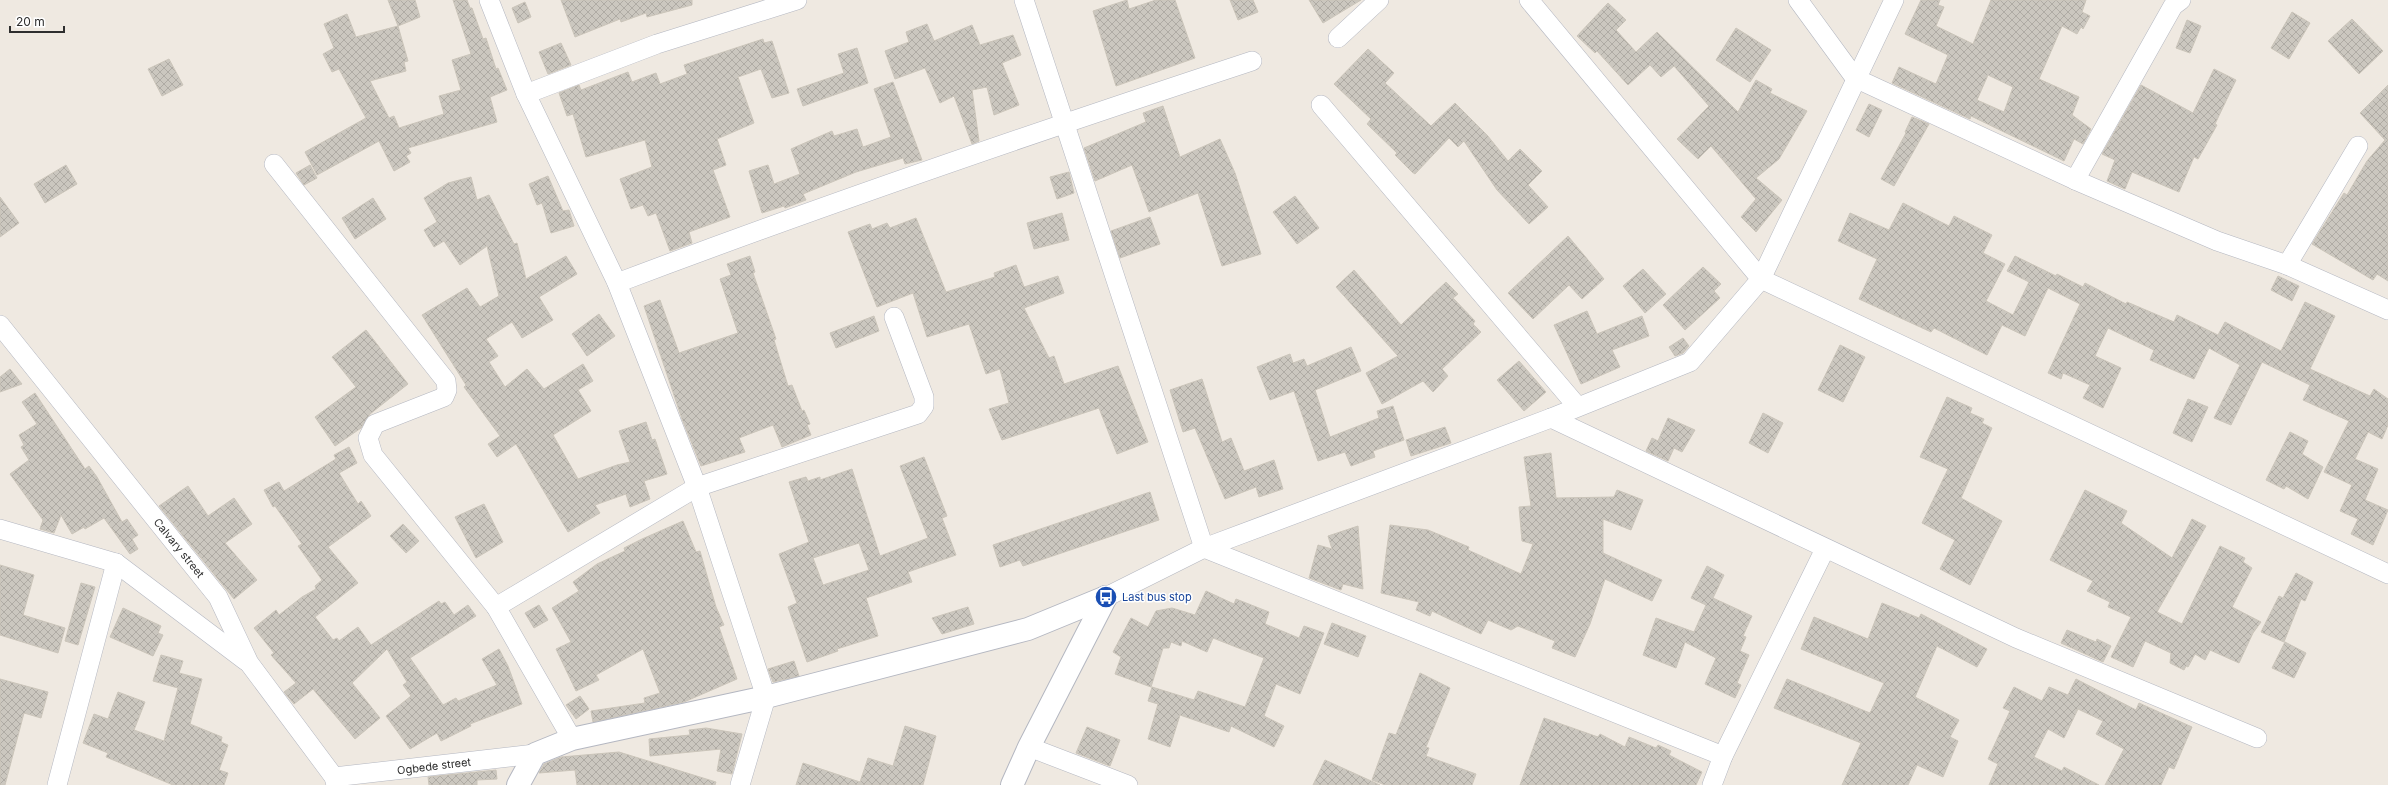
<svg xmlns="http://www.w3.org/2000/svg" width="2388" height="785" viewBox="0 0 2388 785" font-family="Inter,sans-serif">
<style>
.building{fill:url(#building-cross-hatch);stroke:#cbc5ba;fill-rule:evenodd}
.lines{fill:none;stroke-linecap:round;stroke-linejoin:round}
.street-casing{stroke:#b4b7c1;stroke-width:20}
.secondary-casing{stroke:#b4b7c1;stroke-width:24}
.street{stroke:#fff;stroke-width:19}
.secondary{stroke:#fff;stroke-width:22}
.labels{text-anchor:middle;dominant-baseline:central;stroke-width:3;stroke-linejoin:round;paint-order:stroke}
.street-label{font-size:11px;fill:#2e2e2e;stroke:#fff}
.transit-label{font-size:11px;fill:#164399;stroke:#fff;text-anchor:start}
</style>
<defs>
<pattern id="building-cross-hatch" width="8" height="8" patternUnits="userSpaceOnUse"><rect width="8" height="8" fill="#cbc7bf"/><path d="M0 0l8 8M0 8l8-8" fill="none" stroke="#afaba4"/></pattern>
</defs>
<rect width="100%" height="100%" fill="#efe9e1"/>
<!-- building -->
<g class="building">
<path d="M 388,0 L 415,0 L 420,17 L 398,26 Z"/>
<path d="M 453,0 L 467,0 L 470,8 L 472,8 L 483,39 L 486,38 L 496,69 L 498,68 L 507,90 L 490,97 L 497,122 L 408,148 L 411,153 L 406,156 L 410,162 L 394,171 L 379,141 L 317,175 L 305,152 L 366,118 L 339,69 L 332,72 L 323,54 L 334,48 L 324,24 L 347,14 L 356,37 L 398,26 L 408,61 L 404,62 L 406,71 L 370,81 L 389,118 L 394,116 L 399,128 L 444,114 L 439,96 L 461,90 L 452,60 L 471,54 Z"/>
<path d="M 561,0 L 692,0 L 692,5 L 647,17 L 646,13 L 621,22 L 620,19 L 575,37 Z"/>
<path d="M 1127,0 L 1129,9 L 1156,0 L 1175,0 L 1195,58 L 1116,86 L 1093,11 Z"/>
<path d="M 1230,0 L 1253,0 L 1258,12 L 1238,20 Z"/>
<path d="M 1309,0 L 1361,0 L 1323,23 Z"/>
<path d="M 1921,0 L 1940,0 L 1938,5 L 1944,7 L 1936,26 L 1973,44 L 1991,0 L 2086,0 L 2082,12 L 2090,16 L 2083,29 L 2081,27 L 2077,34 L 2062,26 L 2039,79 L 2079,97 L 2072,115 L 2091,129 L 2083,144 L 2074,139 L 2064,161 L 1971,116 L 1970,119 L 1892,83 L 1899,67 L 1936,84 L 1948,55 L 1905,34 ZM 1988,75 L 2013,87 L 2004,112 L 1977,100 Z"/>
<path d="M 525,2 L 531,17 L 518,23 L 512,8 Z"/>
<path d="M 1608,3 L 1626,20 L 1616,30 L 1636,52 L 1657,32 L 1738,112 L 1756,80 L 1772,89 L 1770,93 L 1807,111 L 1779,159 L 1756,178 L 1782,200 L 1756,232 L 1741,217 L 1756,199 L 1711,146 L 1698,159 L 1677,139 L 1709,106 L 1674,66 L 1661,77 L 1650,65 L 1628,85 L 1597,51 L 1595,53 L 1577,36 Z"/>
<path d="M 2292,12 L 2310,23 L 2289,59 L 2271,48 Z"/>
<path d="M 2352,19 L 2383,51 L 2359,74 L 2328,41 Z"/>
<path d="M 2187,20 L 2201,26 L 2190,53 L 2176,48 Z"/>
<path d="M 927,24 L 934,41 L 972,25 L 980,45 L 1013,35 L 1021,55 L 1002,63 L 1019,105 L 994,115 L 987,87 L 972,90 L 979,141 L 972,144 L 954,96 L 940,103 L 925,68 L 895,79 L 885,51 L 909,42 L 906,32 Z"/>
<path d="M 1736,28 L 1771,50 L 1750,82 L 1716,60 Z"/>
<path d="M 763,39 L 764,43 L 772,41 L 789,93 L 772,98 L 761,69 L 738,77 L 754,123 L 717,139 L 726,165 L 713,170 L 730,217 L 689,232 L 692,243 L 670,251 L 656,213 L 648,216 L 643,205 L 631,209 L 620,179 L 652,167 L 645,140 L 586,157 L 573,114 L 567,116 L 559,93 L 579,85 L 581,90 L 628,72 L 632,82 L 656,73 L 660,84 L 687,74 L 684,65 Z"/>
<path d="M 561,43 L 571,65 L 548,74 L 539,52 Z"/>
<path d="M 857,48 L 868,83 L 803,106 L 797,89 L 844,73 L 838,54 Z"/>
<path d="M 1368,49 L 1394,73 L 1385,83 L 1431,126 L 1455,103 L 1487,135 L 1508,161 L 1520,149 L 1542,171 L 1528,185 L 1548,207 L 1529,224 L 1497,190 L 1464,141 L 1458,147 L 1449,138 L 1415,174 L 1412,172 L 1395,155 L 1397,153 L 1367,124 L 1371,119 L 1334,84 Z"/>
<path d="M 169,59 L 183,85 L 162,96 L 148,69 Z"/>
<path d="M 2214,69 L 2236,80 L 2215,124 L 2217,125 L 2198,159 L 2194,157 L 2179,192 L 2132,172 L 2125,189 L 2107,181 L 2115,160 L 2102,154 L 2141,85 L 2193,113 Z"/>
<path d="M 893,82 L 922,160 L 905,164 L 903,158 L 856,172 L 803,194 L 806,200 L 785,208 L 784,206 L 762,213 L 749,171 L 768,165 L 774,184 L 800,174 L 791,149 L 832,131 L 834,136 L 857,129 L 863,147 L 891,137 L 874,89 Z"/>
<path d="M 2388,85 L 2388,281 L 2377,274 L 2373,280 L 2312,244 L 2344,193 L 2347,195 L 2367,161 L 2385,140 L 2360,113 Z"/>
<path d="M 1869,104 L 1882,110 L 1869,137 L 1856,130 Z"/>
<path d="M 1163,106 L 1180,157 L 1220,139 L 1235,173 L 1261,254 L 1222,266 L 1198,193 L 1149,212 L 1132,165 L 1095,181 L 1084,148 L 1146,122 L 1143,113 Z"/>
<path d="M 1912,117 L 1929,124 L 1894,186 L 1881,179 L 1906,133 L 1905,132 Z"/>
<path d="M 66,165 L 77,184 L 45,203 L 34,184 Z"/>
<path d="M 310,165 L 317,178 L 304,185 L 296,173 Z"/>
<path d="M 1069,172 L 1074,193 L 1057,199 L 1050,177 Z"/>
<path d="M 548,176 L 563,211 L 569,210 L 574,226 L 551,233 L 542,203 L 537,205 L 529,184 Z"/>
<path d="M 471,177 L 477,200 L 489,195 L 514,244 L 517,243 L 526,279 L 566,256 L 577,274 L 539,297 L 553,320 L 522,338 L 512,322 L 486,339 L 498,356 L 489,362 L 505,387 L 527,369 L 544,389 L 583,364 L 593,381 L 578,390 L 591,411 L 553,435 L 578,479 L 617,465 L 630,462 L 619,431 L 646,422 L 652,440 L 655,439 L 667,474 L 644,481 L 650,499 L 630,507 L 626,494 L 595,505 L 600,513 L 568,532 L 516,444 L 497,457 L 488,444 L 500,436 L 464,387 L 466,385 L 422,315 L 467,288 L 480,307 L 499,296 L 487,246 L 460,265 L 444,241 L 434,247 L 424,230 L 437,222 L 424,198 L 448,183 Z"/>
<path d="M 1295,196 L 1319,228 L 1297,244 L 1273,212 Z"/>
<path d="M 0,197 L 19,223 L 0,237 Z"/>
<path d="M 373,198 L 386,219 L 355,239 L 342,218 Z"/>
<path d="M 1903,203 L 1949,226 L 1954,216 L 1992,235 L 1983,253 L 2005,264 L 1986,301 L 2013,315 L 2029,282 L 2007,271 L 2015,256 L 2056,276 L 2057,274 L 2083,287 L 2085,283 L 2126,304 L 2127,302 L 2174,322 L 2177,315 L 2218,335 L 2225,322 L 2281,351 L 2305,302 L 2335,316 L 2310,369 L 2370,396 L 2374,389 L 2388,399 L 2388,425 L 2382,439 L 2368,432 L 2355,459 L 2378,469 L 2365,500 L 2388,510 L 2373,545 L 2351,534 L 2358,519 L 2340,511 L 2352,485 L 2324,472 L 2349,421 L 2303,400 L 2310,385 L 2262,362 L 2231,425 L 2214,418 L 2240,365 L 2209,348 L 2194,379 L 2150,360 L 2154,350 L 2108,328 L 2095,356 L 2121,368 L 2103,408 L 2083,398 L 2090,385 L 2063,373 L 2061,379 L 2048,373 L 2080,304 L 2048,288 L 2025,336 L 2002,325 L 1987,355 L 1934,328 L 1931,332 L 1859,299 L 1877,259 L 1838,241 L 1850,213 L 1889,230 Z"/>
<path d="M 1062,213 L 1069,240 L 1034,249 L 1027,223 Z"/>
<path d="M 1150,217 L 1160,244 L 1120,258 L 1111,231 Z"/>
<path d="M 916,218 L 946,292 L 995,277 L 994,273 L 1016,265 L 1024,287 L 1058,276 L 1064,293 L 1024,308 L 1049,358 L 1054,356 L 1064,384 L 1118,366 L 1148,442 L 1117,454 L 1099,408 L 1002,440 L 989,409 L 1009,403 L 1000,369 L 986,374 L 969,324 L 927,337 L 913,293 L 877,307 L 848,232 L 870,224 L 872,229 L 887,223 L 890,228 Z"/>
<path d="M 1568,236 L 1604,279 L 1582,299 L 1569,285 L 1533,319 L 1508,293 Z"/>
<path d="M 750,256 L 755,272 L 753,273 L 776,339 L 774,340 L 788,386 L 792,385 L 802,411 L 804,410 L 810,424 L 807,425 L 811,435 L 782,447 L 773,425 L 739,438 L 745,452 L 701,466 L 682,419 L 644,306 L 660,300 L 679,353 L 738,333 L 720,279 L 731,275 L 727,264 Z"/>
<path d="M 1703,267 L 1721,284 L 1714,291 L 1720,298 L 1685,330 L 1663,305 Z"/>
<path d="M 1643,269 L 1666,294 L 1645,313 L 1623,286 Z"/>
<path d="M 1354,270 L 1401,325 L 1446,282 L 1458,294 L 1453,298 L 1475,321 L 1473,324 L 1481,332 L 1442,369 L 1448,376 L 1433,392 L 1423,381 L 1382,404 L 1366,373 L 1398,356 L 1336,287 Z"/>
<path d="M 2278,276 L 2299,286 L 2292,301 L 2271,290 Z"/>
<path d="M 1587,311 L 1597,334 L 1642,316 L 1649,336 L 1612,350 L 1620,367 L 1581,384 L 1554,325 Z"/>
<path d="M 599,314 L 615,336 L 587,356 L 572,334 Z"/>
<path d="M 874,316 L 879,331 L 836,348 L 830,333 Z"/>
<path d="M 366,330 L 408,384 L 370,414 L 361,428 L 335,446 L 315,417 L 356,387 L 332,357 Z"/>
<path d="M 1683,338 L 1689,346 L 1683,353 L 1675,356 L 1669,347 Z"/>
<path d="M 1840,345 L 1865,357 L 1843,402 L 1818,390 Z"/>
<path d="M 1351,347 L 1361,371 L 1315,390 L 1330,437 L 1379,418 L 1377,411 L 1393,406 L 1404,440 L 1373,451 L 1375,457 L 1351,466 L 1345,452 L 1318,461 L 1294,391 L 1270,400 L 1257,367 L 1290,354 L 1293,363 L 1304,359 L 1307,366 Z"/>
<path d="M 1519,361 L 1546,392 L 1524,411 L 1497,380 Z"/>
<path d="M 10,369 L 22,384 L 0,392 L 0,377 Z"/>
<path d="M 1202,379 L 1222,442 L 1231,438 L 1244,471 L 1274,460 L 1283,489 L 1259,497 L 1256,487 L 1225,499 L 1195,428 L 1183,432 L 1170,390 Z"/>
<path d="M 35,393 L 85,469 L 89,466 L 97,477 L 122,522 L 127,519 L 138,535 L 132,539 L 138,549 L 130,554 L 104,518 L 85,529 L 84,527 L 72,534 L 61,515 L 54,533 L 40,529 L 43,520 L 10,474 L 29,460 L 21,447 L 24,445 L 19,435 L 37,424 L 22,402 Z"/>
<path d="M 1947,397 L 1972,408 L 1970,413 L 1984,419 L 1982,423 L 1992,428 L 1961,498 L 2002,521 L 1970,585 L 1940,569 L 1955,540 L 1922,523 L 1948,469 L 1920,457 Z"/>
<path d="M 2188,399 L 2208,407 L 2192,442 L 2173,433 Z"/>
<path d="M 1763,413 L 1783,423 L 1768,453 L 1749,443 Z"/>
<path d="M 1668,418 L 1695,430 L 1682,452 L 1674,448 L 1668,461 L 1646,451 L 1652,438 L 1658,441 Z"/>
<path d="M 1445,427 L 1451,443 L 1411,456 L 1406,440 Z"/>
<path d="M 2290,432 L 2308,441 L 2302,454 L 2323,467 L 2308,499 L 2286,486 L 2284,489 L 2266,480 Z"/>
<path d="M 349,447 L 357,463 L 339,473 L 358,504 L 361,501 L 371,516 L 328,547 L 358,583 L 315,617 L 333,640 L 337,638 L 339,641 L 358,627 L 371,645 L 439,601 L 441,604 L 445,602 L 454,615 L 468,605 L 476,616 L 410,658 L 443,705 L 456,698 L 458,701 L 497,685 L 482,659 L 499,649 L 508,666 L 522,704 L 470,724 L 471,726 L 441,741 L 437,733 L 410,749 L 386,716 L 411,696 L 403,685 L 407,682 L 387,649 L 352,683 L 380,718 L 355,739 L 313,689 L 294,704 L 284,692 L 296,683 L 271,655 L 274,653 L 254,628 L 276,610 L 279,615 L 302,597 L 316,589 L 315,586 L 322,580 L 298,546 L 302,544 L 275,506 L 273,507 L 264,490 L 279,482 L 284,491 L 336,459 L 334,455 Z"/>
<path d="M 1551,453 L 1556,498 L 1614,497 L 1617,490 L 1643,500 L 1631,530 L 1603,519 L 1603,553 L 1662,580 L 1652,601 L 1605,579 L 1590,624 L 1575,657 L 1552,648 L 1555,641 L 1518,626 L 1511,630 L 1488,620 L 1481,634 L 1432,611 L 1430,616 L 1416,610 L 1419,602 L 1381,593 L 1390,525 L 1428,530 L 1469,547 L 1468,550 L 1521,574 L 1533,544 L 1522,541 L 1519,507 L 1531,506 L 1524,457 Z"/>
<path d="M 924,457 L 947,516 L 942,518 L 956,555 L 908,572 L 912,582 L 866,598 L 878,636 L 837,649 L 838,651 L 807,662 L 788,607 L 797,603 L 779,554 L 809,542 L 789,482 L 806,477 L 808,481 L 820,477 L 820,480 L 852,469 L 880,556 L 928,538 L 900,466 ZM 859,543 L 869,570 L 823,585 L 813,558 Z"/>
<path d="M 188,486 L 208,516 L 234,498 L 252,524 L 225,543 L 257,580 L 234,599 L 159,506 Z"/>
<path d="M 2085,490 L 2127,511 L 2121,523 L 2172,558 L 2192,519 L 2206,526 L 2157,612 L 2182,624 L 2220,546 L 2245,558 L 2243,562 L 2252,568 L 2232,607 L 2261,622 L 2253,633 L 2239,663 L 2210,650 L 2205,660 L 2195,654 L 2188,667 L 2186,666 L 2184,670 L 2170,663 L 2171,653 L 2145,641 L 2133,667 L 2111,657 L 2131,617 L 2108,607 L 2110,602 L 2087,591 L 2093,581 L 2050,560 Z"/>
<path d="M 1150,492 L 1159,520 L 1023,566 L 1020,560 L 1000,567 L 993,545 Z"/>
<path d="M 484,504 L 503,542 L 476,558 L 455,517 Z"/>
<path d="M 683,521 L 696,552 L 700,551 L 716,607 L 724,625 L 719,627 L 737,679 L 684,702 L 593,722 L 591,711 L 645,703 L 644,698 L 660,693 L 643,649 L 596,675 L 599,680 L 576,691 L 556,649 L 571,642 L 552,608 L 579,591 L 573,582 L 597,564 L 625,551 L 624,548 L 642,539 Z"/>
<path d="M 403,524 L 419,541 L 406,553 L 390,536 Z"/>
<path d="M 1358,526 L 1363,589 L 1343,584 L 1341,590 L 1309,578 L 1318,545 L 1332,549 L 1328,536 Z"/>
<path d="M 0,565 L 34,575 L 23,615 L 65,628 L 58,653 L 0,635 Z"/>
<path d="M 1707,566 L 1724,575 L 1713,598 L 1752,616 L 1743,636 L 1746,637 L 1740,651 L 1749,655 L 1737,683 L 1741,685 L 1735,698 L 1705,684 L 1716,658 L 1685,642 L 1676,668 L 1643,655 L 1656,618 L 1694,632 L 1706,605 L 1691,598 Z"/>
<path d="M 2296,573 L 2313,582 L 2305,601 L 2301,599 L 2284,642 L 2261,632 L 2279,596 L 2283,598 Z"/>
<path d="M 81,583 L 95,587 L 78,645 L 65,641 Z"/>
<path d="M 1206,591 L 1234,604 L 1236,599 L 1269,612 L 1265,624 L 1299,638 L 1304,626 L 1324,633 L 1300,694 L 1276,684 L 1264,716 L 1284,726 L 1274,747 L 1231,726 L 1229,732 L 1180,715 L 1170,747 L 1148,739 L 1158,704 L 1148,701 L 1152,687 L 1194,700 L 1198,691 L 1245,707 L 1264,658 L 1213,638 L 1207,652 L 1182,641 L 1181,646 L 1171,642 L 1169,648 L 1163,648 L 1151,687 L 1115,674 L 1121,657 L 1113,652 L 1131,618 L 1148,627 L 1156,611 L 1172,608 L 1195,615 Z"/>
<path d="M 1882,603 L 1919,618 L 1921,614 L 1987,649 L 1977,667 L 1937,646 L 1915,697 L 1959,720 L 1950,737 L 1958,741 L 1943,777 L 1917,765 L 1908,785 L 1842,785 L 1861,743 L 1774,708 L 1787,679 L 1870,713 L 1884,683 L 1801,649 L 1814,617 L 1868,639 Z"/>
<path d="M 539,605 L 548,620 L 534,628 L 525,613 Z"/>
<path d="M 968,607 L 974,624 L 942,634 L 932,618 Z"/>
<path d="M 123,608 L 161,626 L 158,633 L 163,635 L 153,656 L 110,637 Z"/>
<path d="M 1332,623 L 1366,636 L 1358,657 L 1324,644 Z"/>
<path d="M 2067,630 L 2096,642 L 2097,639 L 2111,646 L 2103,662 L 2061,643 Z"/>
<path d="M 2285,642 L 2306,653 L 2294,678 L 2272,668 Z"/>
<path d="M 161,655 L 183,661 L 179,673 L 202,679 L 190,724 L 222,737 L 221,742 L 228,745 L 219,770 L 228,773 L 224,785 L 173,785 L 106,757 L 108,753 L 83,743 L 94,714 L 108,719 L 118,692 L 145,702 L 134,730 L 164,741 L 178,688 L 153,681 Z"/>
<path d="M 794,661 L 799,676 L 773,682 L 768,669 Z"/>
<path d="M 1420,673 L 1450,688 L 1426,747 L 1429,748 L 1426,756 L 1476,774 L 1472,785 L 1385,785 L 1372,780 L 1389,733 L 1396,735 Z"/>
<path d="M 0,679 L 48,692 L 41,718 L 24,713 L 5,785 L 0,785 Z"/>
<path d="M 2076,679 L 2136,710 L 2139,703 L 2192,727 L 2174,769 L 2169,767 L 2161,785 L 2105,785 L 2124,749 L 2096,734 L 2103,721 L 2078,709 L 2064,738 L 2048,729 L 2034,757 L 2062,771 L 2064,767 L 2099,785 L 1989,785 L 1998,764 L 1988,759 L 2010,711 L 2003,708 L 2014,687 L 2042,701 L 2049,687 L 2068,695 Z"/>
<path d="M 580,696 L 589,709 L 576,719 L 566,705 Z"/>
<path d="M 1544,718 L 1598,737 L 1600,734 L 1625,747 L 1629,737 L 1656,748 L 1658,745 L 1671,751 L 1669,755 L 1702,772 L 1696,785 L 1520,785 Z"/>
<path d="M 905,726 L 936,736 L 923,785 L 796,785 L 803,763 L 860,782 L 868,758 L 893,766 Z"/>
<path d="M 1087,727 L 1120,740 L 1110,766 L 1076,753 Z"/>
<path d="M 706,728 L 742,734 L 732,774 L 717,771 L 721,749 L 650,756 L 649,739 L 690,735 L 689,730 Z"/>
<path d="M 619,752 L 716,782 L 715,785 L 577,785 L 575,770 L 539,773 L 544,764 L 561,757 Z"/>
<path d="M 1325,760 L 1380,785 L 1313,785 Z"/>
<path d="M 496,770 L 497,779 L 477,780 L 477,785 L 429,785 L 428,777 Z"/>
</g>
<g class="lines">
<!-- street casing -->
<g class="street-casing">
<g id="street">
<path d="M 489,0 L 526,94 L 617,283 L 697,487 L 766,697 L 740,785"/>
<path d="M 1024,0 L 1204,548 L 1723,756"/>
<path d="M 1529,0 L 1761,279 L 2388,574"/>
<path d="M 1798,0 L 1855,78 L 2075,180 L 2217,241 L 2287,265 L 2388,310"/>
<path d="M 1338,38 L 1379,0"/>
<path d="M 526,94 L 657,44 L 797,0"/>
<path d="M 1321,105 L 1577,406"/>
<path d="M 274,164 L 446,381 L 447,390 L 444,397 L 375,424 L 368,438 L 373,455 L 496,607 L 572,739"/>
<path d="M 2075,180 L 2173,6 L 2181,0"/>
<path d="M 2287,265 L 2358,146"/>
<path d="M 617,283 C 826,204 1039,131 1252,61"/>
<path d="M 0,325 L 218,597 L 249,663 L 334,777 L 336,785"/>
<path d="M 1551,418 L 2016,638 L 2257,738"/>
<path d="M 0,529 L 116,563 L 246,661"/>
<path d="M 1106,597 L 1204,548 L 1551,418 L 1690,362 L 1761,279 L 1894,0"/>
<path d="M 496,607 L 697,487 L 918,414 L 924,406 L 924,397 L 894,317"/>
<path d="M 1029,747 L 1128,785"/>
<path d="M 334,777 L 535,754"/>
<path d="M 57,785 L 116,563"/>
<path d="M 1712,785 L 1723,756 L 1825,549"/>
</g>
</g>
<!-- secondary casing -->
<g class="secondary-casing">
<g id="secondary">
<path d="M 518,785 L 535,754 L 572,739 L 766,697 L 1028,629 L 1106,597"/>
<path d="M 1012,785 L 1029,747 L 1106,597"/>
</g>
</g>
<!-- street -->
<use href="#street" class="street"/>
<!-- secondary -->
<use href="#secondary" class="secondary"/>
</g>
<!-- icons -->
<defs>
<g id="bus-disc" transform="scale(1.15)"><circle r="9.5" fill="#1a4fb4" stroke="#fff"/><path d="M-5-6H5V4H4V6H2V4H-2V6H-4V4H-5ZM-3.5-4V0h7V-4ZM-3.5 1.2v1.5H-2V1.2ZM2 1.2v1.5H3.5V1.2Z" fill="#fff"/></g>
</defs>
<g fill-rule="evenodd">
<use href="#bus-disc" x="1106" y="597"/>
</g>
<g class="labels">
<!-- street labels -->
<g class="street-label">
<text transform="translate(179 548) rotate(51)">Calvary street</text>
<text transform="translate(434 766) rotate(-7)">Ogbede street</text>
</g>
<!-- transit labels -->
<g class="transit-label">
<text x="1122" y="597">Last bus stop</text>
</g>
</g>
<!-- scale -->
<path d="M10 26v6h54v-6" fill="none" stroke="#2e2e2e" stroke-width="2"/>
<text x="16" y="26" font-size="12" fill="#2e2e2e" stroke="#ffffff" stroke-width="3" paint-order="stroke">20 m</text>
</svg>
